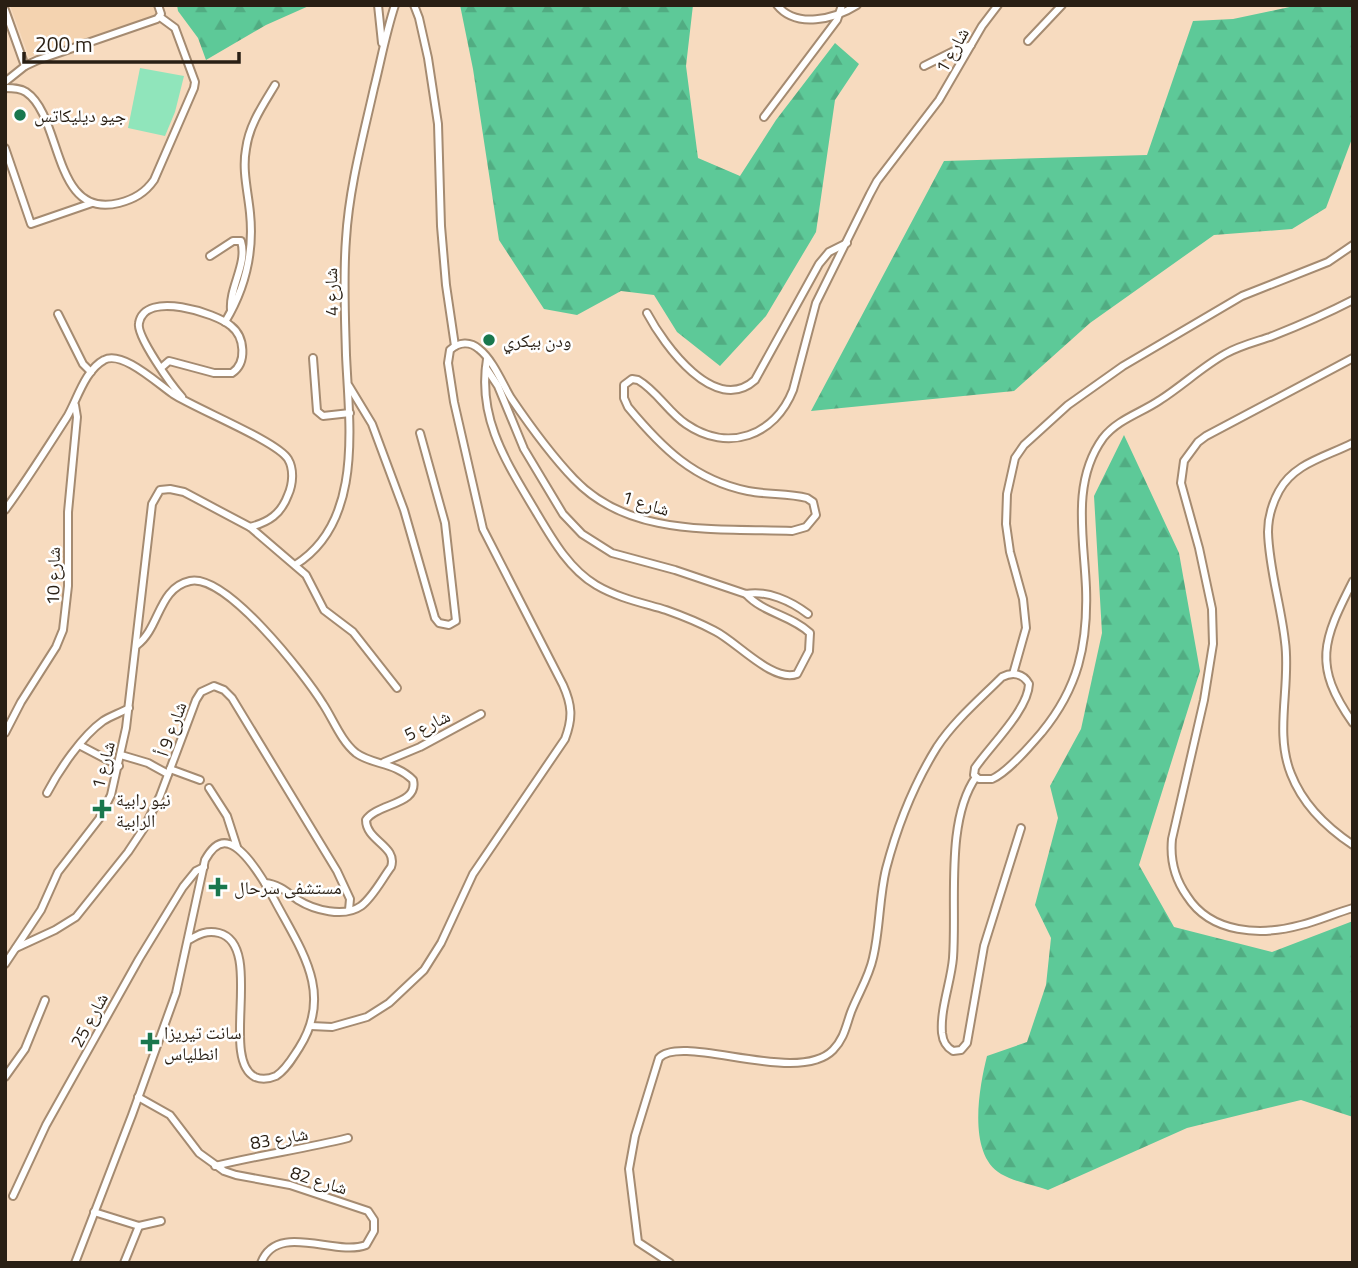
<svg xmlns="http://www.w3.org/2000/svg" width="1358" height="1268" viewBox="0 0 1358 1268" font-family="'Titillium Web','Noto Naskh Arabic',sans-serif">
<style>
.built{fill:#f4d3b0}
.grass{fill:#90e5bb}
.forest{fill:url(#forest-firs)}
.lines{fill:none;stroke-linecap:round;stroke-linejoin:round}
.street-casing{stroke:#a58b71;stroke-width:10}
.street{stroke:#fff;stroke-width:6}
.poi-dot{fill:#19774d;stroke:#fff;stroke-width:2.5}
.labels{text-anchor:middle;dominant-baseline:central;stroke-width:5;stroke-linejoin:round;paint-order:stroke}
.street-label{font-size:18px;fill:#291f14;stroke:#fff}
.poi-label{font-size:18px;fill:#291f14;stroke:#fff;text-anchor:start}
</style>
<defs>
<pattern id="forest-firs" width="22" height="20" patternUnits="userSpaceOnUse" patternTransform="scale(1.75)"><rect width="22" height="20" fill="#5dc998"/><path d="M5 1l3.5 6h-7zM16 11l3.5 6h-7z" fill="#51ac82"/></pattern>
</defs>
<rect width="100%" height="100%" fill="#f7dbbf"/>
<!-- built -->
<path class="built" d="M 10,5 L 154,5 L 158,16 L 29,57 Z"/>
<!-- grass -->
<path class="grass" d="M 140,68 L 184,76 L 175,112 L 165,136 L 128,128 Z"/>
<!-- forest -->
<g class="forest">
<path d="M 177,5 L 311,5 L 266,25 L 206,60 L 198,38 L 178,11 Z"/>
<path d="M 460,5 L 693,5 L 686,66 L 698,158 L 740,176 L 776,120 L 835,43 L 859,64 L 835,100 L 816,232 L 766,316 L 720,366 L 677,332 L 654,295 L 621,291 L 577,315 L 544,309 L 499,240 L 473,69 Z"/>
<path d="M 1299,5 L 1353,5 L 1353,136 L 1326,208 L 1292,229 L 1214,235 L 1090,323 L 1014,391 L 811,411 L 944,161 L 1147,155 L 1193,21 L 1233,19 Z"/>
<path d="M 1124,435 L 1179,553 L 1200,671 L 1139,865 L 1174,927 L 1272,952 L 1353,921 L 1353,1117 L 1301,1100 L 1187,1128 L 1048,1190 C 1033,1185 1015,1182 1001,1174 C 967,1154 979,1088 987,1056 L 1027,1042 L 1046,985 L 1051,938 L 1035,905 L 1058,818 L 1050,786 L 1081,729 L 1102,633 L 1094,496 Z"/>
</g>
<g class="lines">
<!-- street casing -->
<g class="street-casing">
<g id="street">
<path d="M 378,5 L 382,43"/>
<path d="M 414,5 L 419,18 L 428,58 L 438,124 L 441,226 L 446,285 L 455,346"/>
<path d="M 777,5 C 796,29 835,19 857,5"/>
<path d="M 5,10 L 25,66"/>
<path d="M 1028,41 L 1062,5"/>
<path d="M 924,66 L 954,51 L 971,45"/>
<path d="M 5,82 L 25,66 L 38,60 L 157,19 L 161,14 L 158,5"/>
<path d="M 5,88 C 12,88 20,88 26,92 C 63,117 52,220 119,203 C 134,199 145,193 154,180 L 194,88 L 195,82 L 175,28 L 160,17"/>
<path d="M 764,117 L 837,20 L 842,5"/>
<path d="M 5,148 L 31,224 L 92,203"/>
<path d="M 210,256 L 233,241 L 241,241 C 248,264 229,287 231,310"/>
<path d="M 647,313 C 664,345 715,416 755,380 L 819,264 L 829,252 L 847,243"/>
<path d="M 58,314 L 83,364 L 91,372"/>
<path d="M 225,322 C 245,289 254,252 250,213 C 248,192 242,170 246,149 C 249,125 263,105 275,85"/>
<path d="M 313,358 L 317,411 L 323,416 L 350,413"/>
<path d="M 1353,358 L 1206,436 L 1198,442 L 1184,461 L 1181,483 L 1199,548 L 1212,609 L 1213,644 L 1204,700 L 1172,839 C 1170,859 1175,879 1187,896 C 1211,934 1261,936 1301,925 C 1318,921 1335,913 1353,908"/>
<path d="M 487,359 C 477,419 507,463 536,512 C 552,539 569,569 596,585 C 618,598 643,603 666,610 C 683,616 700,623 715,631 C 737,642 773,683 797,674 L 809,651 L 810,633 C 791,615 763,613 746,594"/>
<path d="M 161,368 L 169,361 L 173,362 L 214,373 L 232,373 C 247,363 245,337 231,326 C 216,313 145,290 139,323 C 136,336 172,386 182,397"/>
<path d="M 486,368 L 498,386 L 524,449 L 563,514 L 582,534 L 612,553 L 675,570 L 746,594 C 767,590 791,601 808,614"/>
<path d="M 349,386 L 372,424 L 404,510 L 435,618 L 439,623 L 449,625 L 456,621 L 445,523 L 420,433"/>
<path d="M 1353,443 C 1326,457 1294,463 1279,491 C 1272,504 1268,517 1268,532 C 1269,569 1281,605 1285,642 C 1291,685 1274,732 1291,774 C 1303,805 1326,827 1353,845"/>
<path d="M 5,510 C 27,480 47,448 67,417 C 77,400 85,370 104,360 C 122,350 157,383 173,394 C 196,409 277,441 288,459 C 294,469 293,484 288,495 C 281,514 269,522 250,527"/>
<path d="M 295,565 C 364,522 349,424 346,355 C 345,317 343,277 346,239 C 349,188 363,137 374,88 C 381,60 386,32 395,5"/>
<path d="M 1353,581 C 1323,640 1312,665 1353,723"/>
<path d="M 137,645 C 160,628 158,588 190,581 C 226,573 305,675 323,704 C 333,719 341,741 356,753 C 372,765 395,762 413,780 C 419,805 377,803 366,820 C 366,841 398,846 391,867 C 382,879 373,897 361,906 C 344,918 314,910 298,900 C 287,892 278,884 265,883"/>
<path d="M 1013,674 L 1026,628 L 1023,599 L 1010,552 L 1006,524 L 1007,494 L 1015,458 L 1024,445 L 1068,405 L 1123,366 L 1242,296 L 1328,262 L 1353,245"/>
<path d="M 5,733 L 21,702 L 56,647 L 63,630 L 68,586 L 68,512 L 77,417 L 75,405"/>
<path d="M 81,746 L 119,766"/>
<path d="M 121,755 L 148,763 L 168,774"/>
<path d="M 384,762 L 420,747 L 481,714"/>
<path d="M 170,769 L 200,780"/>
<path d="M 976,777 C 945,821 957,904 953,958 C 951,982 940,1009 942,1033 C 943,1042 946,1047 953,1051 L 961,1050 L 967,1043 L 984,946 L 1021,828"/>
<path d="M 209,788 L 227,816 L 237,847"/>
<path d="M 47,793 C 59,770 82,736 103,721 C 111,716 120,713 129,708"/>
<path d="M 16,948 L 55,930 L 76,917 L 128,852 L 144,828 L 160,796 L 196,700 L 201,692 L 214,686 L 224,690 L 232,698 L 337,871 L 350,899 L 349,910"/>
<path d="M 5,964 L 41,910 L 58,872 L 99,819 L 111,795 L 126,728 L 152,504 L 160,490 L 170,489 L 184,492 L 250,527 L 306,575 L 324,610 L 353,632 L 397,688"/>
<path d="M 311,1026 L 332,1027 L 367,1017 L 389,1003 L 424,970 L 441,943 L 473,874 L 565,739 C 573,718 572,705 563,685 L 483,529 L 454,402 L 448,363 L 450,350 C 459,342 470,341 479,349 C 493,360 502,383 511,398 C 530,426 551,455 574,479 C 630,538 718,528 792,531 L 806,527 L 816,515 L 813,502 L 807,498 C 788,493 768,495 748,491 C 694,480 662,448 628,407 L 624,398 L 624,385 L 632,379 L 638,380 C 657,391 668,412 686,424 C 728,453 775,436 793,390 L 816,303 L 870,194 L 877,181 L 939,100 L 982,26 L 998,5"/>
<path d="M 5,1077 L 25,1049 L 45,1000"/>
<path d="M 138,1097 L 170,1115 L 199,1153 L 224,1171 L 236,1175 L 290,1185 L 368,1211 L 374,1220 L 374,1231 L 366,1245 C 335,1257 277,1221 261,1263"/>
<path d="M 215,1166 C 259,1155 304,1149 348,1138"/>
<path d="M 13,1196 L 46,1125 L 139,959 L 183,887 L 196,871 L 204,867"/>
<path d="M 94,1212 L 139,1226 L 161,1221"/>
<path d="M 75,1263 L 132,1115 L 176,993 L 205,860 C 210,851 218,840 229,844 C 246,849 267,886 275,901 C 301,950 334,993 299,1048 C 293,1057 286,1070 276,1076 C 269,1079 262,1080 255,1077 C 219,1059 265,945 219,933 C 207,930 199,934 189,940"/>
<path d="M 124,1263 L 139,1226"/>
<path d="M 670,1263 L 638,1242 L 629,1169 L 635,1136 L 659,1058 C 682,1033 798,1086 833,1050 C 844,1039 846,1026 851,1012 C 858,994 869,977 873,958 C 880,929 879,898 886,869 C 897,827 914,784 937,747 C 954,721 980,699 1002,677 C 1012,672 1023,673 1029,684 C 1028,710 990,746 975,768 L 974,775 L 979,779 L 992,779 C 1008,772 1030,746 1042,732 C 1078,688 1088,645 1086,588 C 1084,538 1071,482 1103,438 C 1118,419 1141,413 1160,400 C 1182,386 1202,367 1225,354 C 1239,346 1255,342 1270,337 C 1298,326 1326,314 1353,300"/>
</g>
</g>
<!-- street -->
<use href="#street" class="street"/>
</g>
<!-- markers -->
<g class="poi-dot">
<circle cx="20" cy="115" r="7"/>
<circle cx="489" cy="340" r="7"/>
<path d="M98.5 798.5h7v7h7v7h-7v7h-7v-7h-7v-7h7z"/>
<path d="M214.5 876.5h7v7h7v7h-7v7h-7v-7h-7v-7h7z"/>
<path d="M146.5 1031.5h7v7h7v7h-7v7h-7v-7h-7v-7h7z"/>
</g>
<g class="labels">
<!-- street labels -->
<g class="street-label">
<text transform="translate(952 50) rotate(-61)">شارع 1</text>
<text transform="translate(331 292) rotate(-91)">شارع 4</text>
<text transform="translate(646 503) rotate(17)">شارع 1</text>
<text transform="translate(53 576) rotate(-89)">شارع 10</text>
<text transform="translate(427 725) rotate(-26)">شارع 5</text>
<text transform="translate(171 729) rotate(-70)">شارع 9 أ</text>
<text transform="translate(103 765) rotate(-76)">شارع 1</text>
<text transform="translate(89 1020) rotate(-62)">شارع 25</text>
<text transform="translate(279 1138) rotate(-10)">شارع 83</text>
<text transform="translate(319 1180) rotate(17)">شارع 82</text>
</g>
<!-- poi labels -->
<g class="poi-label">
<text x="34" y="115">جيو ديليكاتس</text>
<text x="503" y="340">ودن بيكري</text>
<text x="116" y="799">نيو رابية<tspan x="116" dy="21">الرابية</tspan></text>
<text x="234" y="887">مستشفى سرحال</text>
<text x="164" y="1032">سانت تيريزا<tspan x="164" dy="21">انطلياس</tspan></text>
</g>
</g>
<!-- border -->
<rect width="1358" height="1268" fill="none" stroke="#291f14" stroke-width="14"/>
<!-- scale -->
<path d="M24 52v10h215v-10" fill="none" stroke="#291f14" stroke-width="3.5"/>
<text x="35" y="52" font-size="21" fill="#291f14" stroke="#ffffff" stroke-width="5" paint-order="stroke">200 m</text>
</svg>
